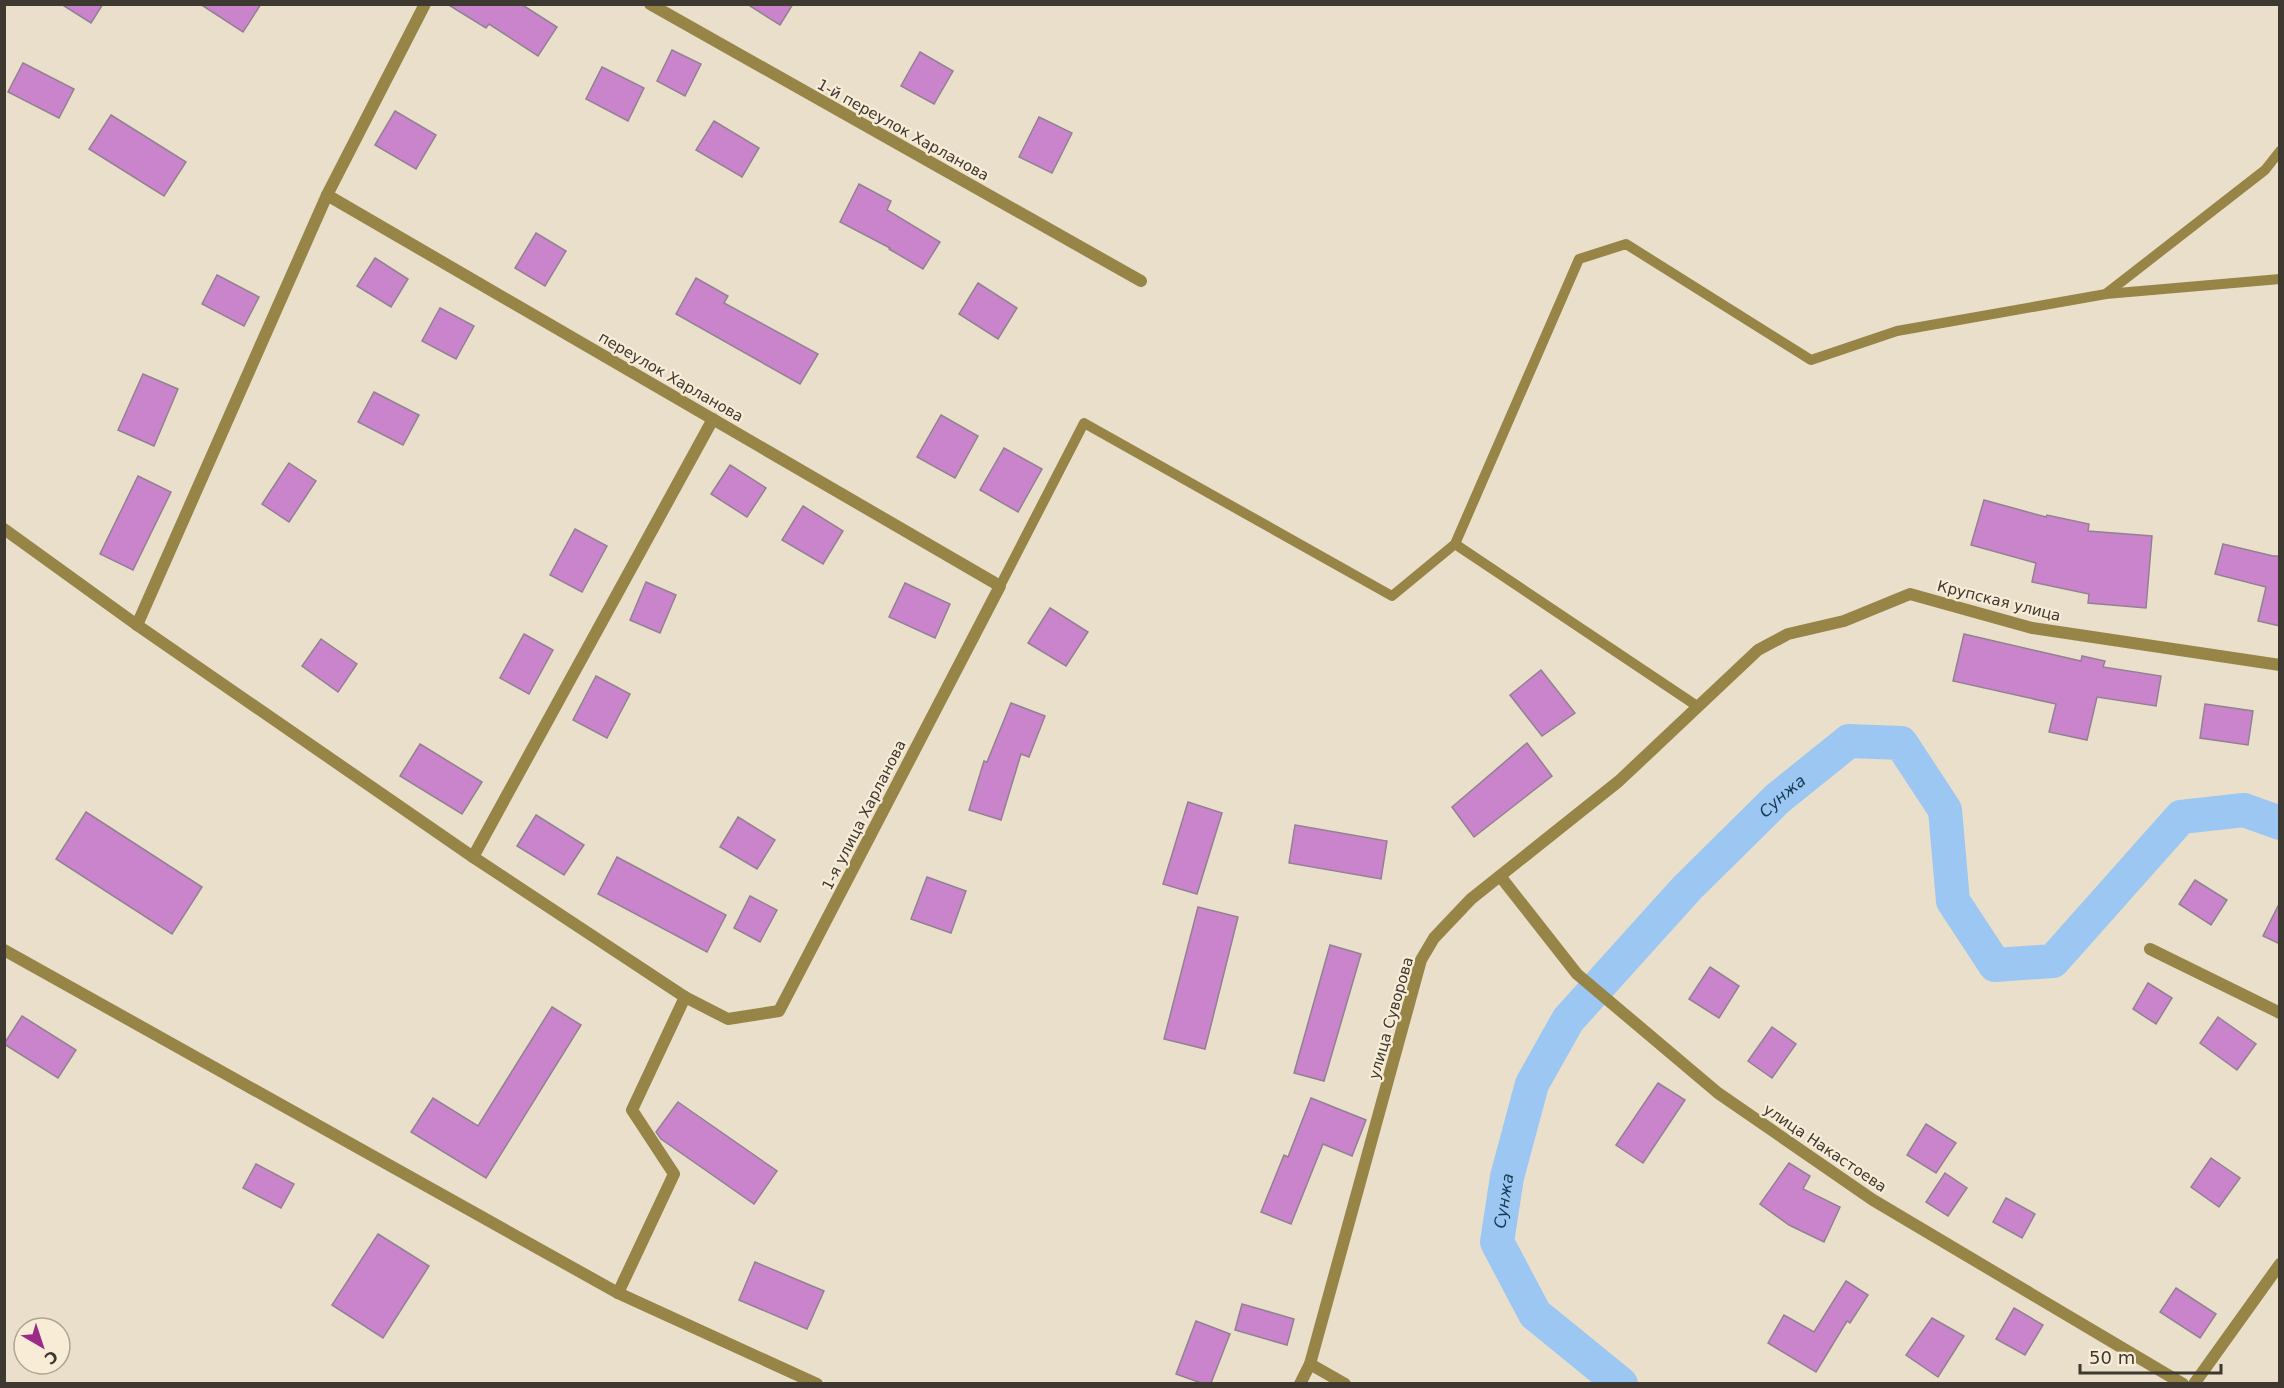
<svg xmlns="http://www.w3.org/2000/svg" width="2284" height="1388" viewBox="0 0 2284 1388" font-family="'DejaVu Sans',sans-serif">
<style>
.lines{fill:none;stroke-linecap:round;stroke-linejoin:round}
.river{stroke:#9bc7f2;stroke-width:34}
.building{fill:#ca84cb;stroke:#928192;stroke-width:1.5}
.service{stroke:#968547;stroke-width:10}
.minor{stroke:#968547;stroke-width:12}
.tertiary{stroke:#968547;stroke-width:12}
.labels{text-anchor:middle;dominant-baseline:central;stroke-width:4.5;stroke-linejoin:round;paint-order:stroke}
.street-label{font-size:15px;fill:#3d3830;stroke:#f8ecd7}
.water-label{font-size:16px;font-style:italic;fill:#193855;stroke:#f8ecd7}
</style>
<rect width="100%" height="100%" fill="#eadfca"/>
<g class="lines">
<!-- river -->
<path class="river" id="s1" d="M 1621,1384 L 1535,1314 L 1497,1242 L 1507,1177 L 1532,1084 L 1568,1020 L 1687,888 L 1777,799 L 1849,741 L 1901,743 L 1945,810 L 1953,901 L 1995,965 L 2053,961 L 2181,817 L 2244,810 L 2280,823"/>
</g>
<!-- building -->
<g class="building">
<path d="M 61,4 L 103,4 L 91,23 Z"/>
<path d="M 200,4 L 261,4 L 243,32 Z"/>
<path d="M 447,4 L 521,4 L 557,27 L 538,56 L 489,24 L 486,28 Z"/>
<path d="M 747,4 L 793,4 L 780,25 Z"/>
<path d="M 672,50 L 701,64 L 685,96 L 657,81 Z"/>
<path d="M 920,52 L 953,71 L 934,104 L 901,86 Z"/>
<path d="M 23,63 L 74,89 L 59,118 L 8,92 Z"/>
<path d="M 602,67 L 644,88 L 628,121 L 586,99 Z"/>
<path d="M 395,111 L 436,135 L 416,169 L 375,145 Z"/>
<path d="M 111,115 L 186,162 L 164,196 L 89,149 Z"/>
<path d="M 1039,117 L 1072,133 L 1052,173 L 1019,157 Z"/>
<path d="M 714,121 L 759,148 L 742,177 L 696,150 Z"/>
<path d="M 859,184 L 891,201 L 887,210 L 940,242 L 923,269 L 889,249 L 890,248 L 840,222 Z"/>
<path d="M 536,233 L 566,251 L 545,286 L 515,268 Z"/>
<path d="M 375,258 L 408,279 L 391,307 L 357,286 Z"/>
<path d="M 217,275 L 259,297 L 244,326 L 202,304 Z"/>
<path d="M 696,278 L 728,296 L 724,303 L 818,354 L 800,384 L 676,314 Z"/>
<path d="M 978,283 L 1017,308 L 998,339 L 959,314 Z"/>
<path d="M 440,308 L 474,326 L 456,359 L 422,341 Z"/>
<path d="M 143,374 L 178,389 L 154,446 L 118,430 Z"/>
<path d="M 374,392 L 419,415 L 403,445 L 358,422 Z"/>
<path d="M 941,415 L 978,436 L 955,478 L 917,457 Z"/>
<path d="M 1004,448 L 1042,469 L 1018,512 L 980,490 Z"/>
<path d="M 289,463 L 316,481 L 289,522 L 262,504 Z"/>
<path d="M 730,465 L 766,488 L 747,517 L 711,494 Z"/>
<path d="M 138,476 L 171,492 L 133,570 L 100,554 Z"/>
<path d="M 1984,500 L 2046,517 L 2047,515 L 2089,524 L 2088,531 L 2152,536 L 2146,608 L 2088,603 L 2089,594 L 2032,582 L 2036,563 L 1971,545 Z"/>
<path d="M 803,506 L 843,531 L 823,564 L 782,540 Z"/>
<path d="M 575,529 L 607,546 L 582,592 L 550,575 Z"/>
<path d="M 2223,544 L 2273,556 L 2280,556 L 2280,626 L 2258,621 L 2266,587 L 2215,574 Z"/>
<path d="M 646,582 L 676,595 L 660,633 L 630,620 Z"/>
<path d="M 905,583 L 950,604 L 935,638 L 889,617 Z"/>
<path d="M 1050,608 L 1088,632 L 1066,666 L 1028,643 Z"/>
<path d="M 524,634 L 553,650 L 529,694 L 500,678 Z"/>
<path d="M 1964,634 L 2081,661 L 2082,656 L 2105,661 L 2103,667 L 2161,676 L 2156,706 L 2097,697 L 2087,740 L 2049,732 L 2056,704 L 1953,681 Z"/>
<path d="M 321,639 L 357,664 L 338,692 L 302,666 Z"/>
<path d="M 1541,670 L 1575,713 L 1542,736 L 1510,695 Z"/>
<path d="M 596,676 L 630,694 L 607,738 L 573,720 Z"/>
<path d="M 1011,703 L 1045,716 L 1029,757 L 1021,754 L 1001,820 L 969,810 L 984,761 L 987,762 Z"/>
<path d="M 2205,704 L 2253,711 L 2248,745 L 2200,738 Z"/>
<path d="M 1527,743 L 1552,776 L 1474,837 L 1452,807 Z"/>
<path d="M 420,744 L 482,782 L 462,814 L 400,776 Z"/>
<path d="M 1188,802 L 1222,813 L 1197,894 L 1163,884 Z"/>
<path d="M 86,812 L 202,887 L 172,934 L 56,859 Z"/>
<path d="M 536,815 L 584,845 L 564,875 L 517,846 Z"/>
<path d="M 738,817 L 775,840 L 757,869 L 720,847 Z"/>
<path d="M 1295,825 L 1387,841 L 1381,879 L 1289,863 Z"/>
<path d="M 617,857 L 726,915 L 707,952 L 598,894 Z"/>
<path d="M 927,877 L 966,891 L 951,933 L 911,919 Z"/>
<path d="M 2195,880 L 2227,900 L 2211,925 L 2179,904 Z"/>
<path d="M 750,896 L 777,910 L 760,942 L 734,928 Z"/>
<path d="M 2280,902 L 2280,944 L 2263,936 Z"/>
<path d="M 1198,907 L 1238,917 L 1205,1049 L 1164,1039 Z"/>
<path d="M 1330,945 L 1361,954 L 1324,1081 L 1294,1073 Z"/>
<path d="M 1710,967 L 1739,986 L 1719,1018 L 1689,999 Z"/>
<path d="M 2148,983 L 2172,998 L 2156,1024 L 2133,1009 Z"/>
<path d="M 552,1007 L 581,1025 L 486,1178 L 411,1132 L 433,1098 L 478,1126 Z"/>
<path d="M 22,1016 L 76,1050 L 58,1078 L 4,1044 Z"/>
<path d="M 2218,1017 L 2256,1044 L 2237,1070 L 2200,1043 Z"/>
<path d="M 1772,1027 L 1796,1044 L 1772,1078 L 1748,1061 Z"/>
<path d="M 1658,1083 L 1685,1100 L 1643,1163 L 1616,1145 Z"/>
<path d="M 1311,1098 L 1366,1120 L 1352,1156 L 1323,1144 L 1291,1224 L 1261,1212 L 1284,1155 L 1288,1157 Z"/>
<path d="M 678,1102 L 777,1171 L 754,1204 L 661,1139 L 656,1132 Z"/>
<path d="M 1926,1124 L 1956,1143 L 1936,1173 L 1907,1155 Z"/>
<path d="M 2211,1158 L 2240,1178 L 2219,1207 L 2191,1187 Z"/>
<path d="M 1789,1163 L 1810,1176 L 1803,1189 L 1840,1207 L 1824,1242 L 1789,1225 L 1760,1204 Z"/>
<path d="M 256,1164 L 294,1184 L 281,1208 L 243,1188 Z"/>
<path d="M 1945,1173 L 1967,1188 L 1948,1216 L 1926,1202 Z"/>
<path d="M 2006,1198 L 2035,1214 L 2022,1238 L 1993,1222 Z"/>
<path d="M 378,1234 L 429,1266 L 383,1338 L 332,1305 Z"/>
<path d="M 755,1262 L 824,1291 L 807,1329 L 739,1300 Z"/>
<path d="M 1846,1281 L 1868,1295 L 1850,1323 L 1847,1321 L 1816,1372 L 1768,1343 L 1784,1315 L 1814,1332 Z"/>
<path d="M 2176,1288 L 2216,1314 L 2200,1338 L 2160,1312 Z"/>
<path d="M 1242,1304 L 1294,1319 L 1287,1345 L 1235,1330 Z"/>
<path d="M 2014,1308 L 2043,1325 L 2025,1355 L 1996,1339 Z"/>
<path d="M 1932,1318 L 1964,1336 L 1938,1377 L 1906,1355 Z"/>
<path d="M 1196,1321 L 1230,1334 L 1211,1383 L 1201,1383 L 1176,1374 Z"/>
</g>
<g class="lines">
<!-- service -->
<g class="service">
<path d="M 2107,293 L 2265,170 L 2280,151"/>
<path d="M 1455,544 L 1697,706"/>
<path d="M 1000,586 L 1084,423 L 1392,596 L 1455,544 L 1579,259 L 1626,244 L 1811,360 L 1897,331 L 2106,294 L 2280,279"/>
</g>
<!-- minor -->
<g class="minor">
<path d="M 650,4 L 1141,281"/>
<path d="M 4,529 L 137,625 L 473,857 L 685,997 L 728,1019 L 779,1011 L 1000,586 L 327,195"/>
<path d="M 137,625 L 327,195 L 425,4"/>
<path d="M 473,857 L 713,419"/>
<path d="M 1500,876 L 1577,974 L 1718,1093 L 1873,1200 L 2183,1384"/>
<path d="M 2150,949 L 2280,1013"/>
<path d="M 618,1293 L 674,1174 L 632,1110 L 685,997"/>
<path d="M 1310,1364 L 1345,1384"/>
<path d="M 1300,1384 L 1310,1364 L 1421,960 L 1434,938 L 1471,899 L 1619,781 L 1758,650 L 1788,634 L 1844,621 L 1910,594 L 2032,628 L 2280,665"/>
<path d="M 2194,1384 L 2280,1264"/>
</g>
<!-- tertiary -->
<path class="tertiary" d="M 4,950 L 618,1293 L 817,1384"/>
</g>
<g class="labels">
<!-- street labels -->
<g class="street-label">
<text transform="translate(903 130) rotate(29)">1-й переулок Харланова</text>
<text transform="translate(671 377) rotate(30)">переулок Харланова</text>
<text transform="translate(1999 601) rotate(14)">Крупская улица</text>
<text transform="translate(864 815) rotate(-63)">1-я улица Харланова</text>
<text transform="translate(1391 1018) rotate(-74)">улица Суворова</text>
<text transform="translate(1825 1148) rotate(34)">улица Накастоева</text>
</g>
<!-- water labels -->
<g class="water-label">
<text stroke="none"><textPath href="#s1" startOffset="738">Сунжа</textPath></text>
<text stroke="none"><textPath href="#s1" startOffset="234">Сунжа</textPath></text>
</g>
</g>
<!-- border -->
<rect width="2284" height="1388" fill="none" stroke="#3d3830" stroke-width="12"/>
<!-- north arrow -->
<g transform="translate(42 1346) rotate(141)"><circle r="28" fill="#f8ecd7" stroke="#ada494" stroke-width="1.5"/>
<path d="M0-4.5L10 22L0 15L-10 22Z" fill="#9c2a87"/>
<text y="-9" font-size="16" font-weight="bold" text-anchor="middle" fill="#3d3830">С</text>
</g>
<!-- scale -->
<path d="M2080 1364v9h141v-9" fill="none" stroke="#3d3830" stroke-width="3"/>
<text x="2089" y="1364" font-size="18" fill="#3d3830" stroke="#f8ecd7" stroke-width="4.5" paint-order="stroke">50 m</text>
</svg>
